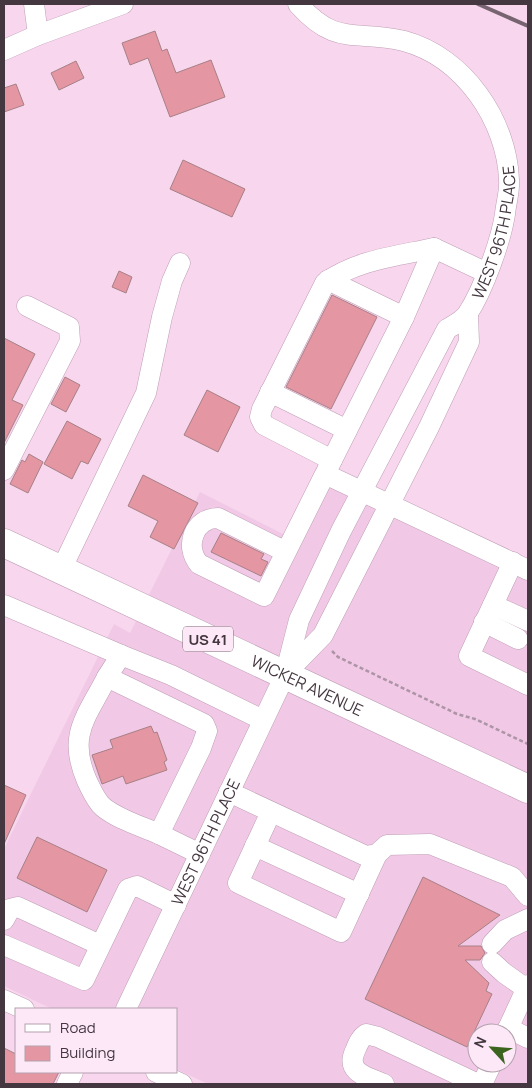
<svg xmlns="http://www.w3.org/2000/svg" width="532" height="1088" viewBox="0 0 532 1088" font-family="Manrope,sans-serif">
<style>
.built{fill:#f1c9e6;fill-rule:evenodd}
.building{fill:#e496a3;stroke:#a78086}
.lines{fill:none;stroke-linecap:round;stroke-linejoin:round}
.minor-casing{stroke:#bf9fb5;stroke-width:21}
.highway-casing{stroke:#bf9fb5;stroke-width:29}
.path{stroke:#ad94a6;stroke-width:2.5;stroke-dasharray:4 2.5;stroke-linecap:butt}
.minor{stroke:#fff;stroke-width:20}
.highway{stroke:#fff;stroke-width:28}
.rail{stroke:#776471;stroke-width:4}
.labels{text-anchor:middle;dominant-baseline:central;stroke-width:5;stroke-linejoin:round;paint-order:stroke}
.shield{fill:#fde8f7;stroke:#7c6c77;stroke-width:1}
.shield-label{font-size:15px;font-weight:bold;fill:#443740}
.street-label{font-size:16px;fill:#443740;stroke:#fde8f7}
</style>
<rect width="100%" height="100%" fill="#f8d6ee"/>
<!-- built -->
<path class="built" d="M 318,464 L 528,562 L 528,1084 L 208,1084 L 176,1069 L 176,1009 L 52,1009 L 4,986 L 4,849 L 114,624 L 130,633 L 200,492 L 285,535 ZM 477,1033 L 507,1033 L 507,1063 L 477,1063 Z"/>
<!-- building -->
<g class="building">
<path d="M 155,31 L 162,51 L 167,49 L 176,73 L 211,60 L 225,97 L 170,117 L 148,58 L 130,65 L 122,43 Z"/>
<path d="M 76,61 L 84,78 L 59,90 L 51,73 Z"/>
<path d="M 16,84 L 24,105 L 4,112 L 4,88 Z"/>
<path d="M 183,160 L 245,189 L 232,217 L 170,189 Z"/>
<path d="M 119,271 L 132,277 L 126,293 L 112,287 Z"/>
<path d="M 332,295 L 377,317 L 331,409 L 286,387 Z"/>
<path d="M 4,338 L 35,354 L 12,400 L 23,405 L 4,443 Z"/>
<path d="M 65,377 L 80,385 L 66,412 L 51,404 Z"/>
<path d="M 207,390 L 240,407 L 218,452 L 184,435 Z"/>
<path d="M 67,421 L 101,439 L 88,464 L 81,461 L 72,479 L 44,464 Z"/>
<path d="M 29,454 L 43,462 L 28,493 L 10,484 L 22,460 L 25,462 Z"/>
<path d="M 143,475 L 198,503 L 174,549 L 150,537 L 158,521 L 128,506 Z"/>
<path d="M 221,533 L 264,554 L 261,559 L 268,562 L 261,576 L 211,552 Z"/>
<path d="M 151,726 L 154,733 L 157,732 L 167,760 L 164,762 L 167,770 L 126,784 L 123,776 L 102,784 L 92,755 L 113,748 L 110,740 Z"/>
<path d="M 4,785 L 26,795 L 4,844 Z"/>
<path d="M 37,837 L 107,870 L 87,912 L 17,878 Z"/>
<path d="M 423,877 L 500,915 L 458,946 L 481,946 L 485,953 L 480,960 L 465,960 L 489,983 L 486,991 L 492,994 L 467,1047 L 365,999 Z"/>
<path d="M 4,1048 L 16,1054 L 16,1072 L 59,1072 L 53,1084 L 4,1084 Z"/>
</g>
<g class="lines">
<!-- minor casing -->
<g class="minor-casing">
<g id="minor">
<path d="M 34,4 L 38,35"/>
<path d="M 4,50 L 38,35 L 123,4"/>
<path d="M 328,280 L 404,317"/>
<path d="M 270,392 L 347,430"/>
<path d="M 332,460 L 264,425 L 260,417 L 262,409 L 325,283 C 356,260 397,256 434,248"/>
<path d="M 4,470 L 70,341 L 69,327 L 27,306"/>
<path d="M 327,470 L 404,317 L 434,248 L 487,273"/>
<path d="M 286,552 L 218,518 C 194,518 184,546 199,564 L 264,596 L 325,474 L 528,570"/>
<path d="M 513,562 L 469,656 L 528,685"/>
<path d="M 61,570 L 146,393 L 162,317 L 172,281 L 180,263"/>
<path d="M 4,605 L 121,655"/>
<path d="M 493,605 L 528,621"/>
<path d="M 484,622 L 518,639"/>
<path d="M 286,673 L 323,635 L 429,427 L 469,342 L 468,315"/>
<path d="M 107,677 C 86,718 67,735 87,781 C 91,789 96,801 103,807 C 119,820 141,826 159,834"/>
<path d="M 229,792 L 366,856 L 377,854 L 387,845 L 430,844 L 512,877 L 528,896"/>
<path d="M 271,812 L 238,883 L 341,932 L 377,854"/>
<path d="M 255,846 L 359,894"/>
<path d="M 200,854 L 159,834 L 201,748 L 207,731 L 204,724 L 107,677 L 121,655 L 171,675 L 263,720"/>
<path d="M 4,920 L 10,909 L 18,907 L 100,945"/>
<path d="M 492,944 L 505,930 L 528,919"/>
<path d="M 4,945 L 84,980 L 128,889 L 137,886 L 176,905"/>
<path d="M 492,962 L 504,973 L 528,990"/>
<path d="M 4,1000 L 24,1009"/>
<path id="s1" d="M 126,1009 L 285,675 L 299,620 L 341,531 L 447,329 C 454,325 464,320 468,313 C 483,290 501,241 505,214 C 506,203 510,191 509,180 C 507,121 464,57 404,41 C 356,29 337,48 298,4"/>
<path d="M 508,1028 L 528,1038"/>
<path d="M 506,1033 L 528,985"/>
<path d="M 156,1072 L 182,1084"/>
<path d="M 67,1084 L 73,1072"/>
<path d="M 384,1084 C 368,1077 345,1073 355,1051 C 358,1044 360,1038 366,1034 L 378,1037 L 478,1084"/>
<path d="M 482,1084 L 492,1063"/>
</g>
</g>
<!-- highway casing -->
<g class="highway-casing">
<g id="highway">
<path id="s2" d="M 4,543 L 528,789"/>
</g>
</g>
<!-- path -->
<path class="path" d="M 332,651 L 338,657 L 457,714 L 475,719 L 528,744"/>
<!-- minor -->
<use href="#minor" class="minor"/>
<!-- highway -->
<use href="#highway" class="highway"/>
<!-- rail -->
<path class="rail" d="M 478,4 L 528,26"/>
</g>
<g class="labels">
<!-- shield labels -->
<rect class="shield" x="183" y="626.5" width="50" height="25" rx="4"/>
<g class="shield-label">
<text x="208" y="639">US 41</text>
</g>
<!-- street labels -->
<g class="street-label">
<text stroke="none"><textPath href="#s1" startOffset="866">WEST 96TH PLACE</textPath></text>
<text stroke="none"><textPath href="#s2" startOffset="335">WICKER AVENUE</textPath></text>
<text stroke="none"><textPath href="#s1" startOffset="185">WEST 96TH PLACE</textPath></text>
</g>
</g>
<!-- border -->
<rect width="532" height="1088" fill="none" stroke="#443740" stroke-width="10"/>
<!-- legend -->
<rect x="15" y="1008" width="162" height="65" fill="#fde8f7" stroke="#b3a1ae"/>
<rect x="25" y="1024" width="25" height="8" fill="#ffffff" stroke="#b3a1ae"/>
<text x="60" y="1033" font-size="15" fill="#443740">Road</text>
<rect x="25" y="1046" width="25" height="15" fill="#e496a3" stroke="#b3a1ae"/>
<text x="60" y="1058" font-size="15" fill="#443740">Building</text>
<!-- north arrow -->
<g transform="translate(492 1048) rotate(296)"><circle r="24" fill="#fde8f7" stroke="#b3a1ae"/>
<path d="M0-4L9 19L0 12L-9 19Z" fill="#3b641f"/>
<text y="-8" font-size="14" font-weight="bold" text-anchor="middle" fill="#443740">N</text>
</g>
</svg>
